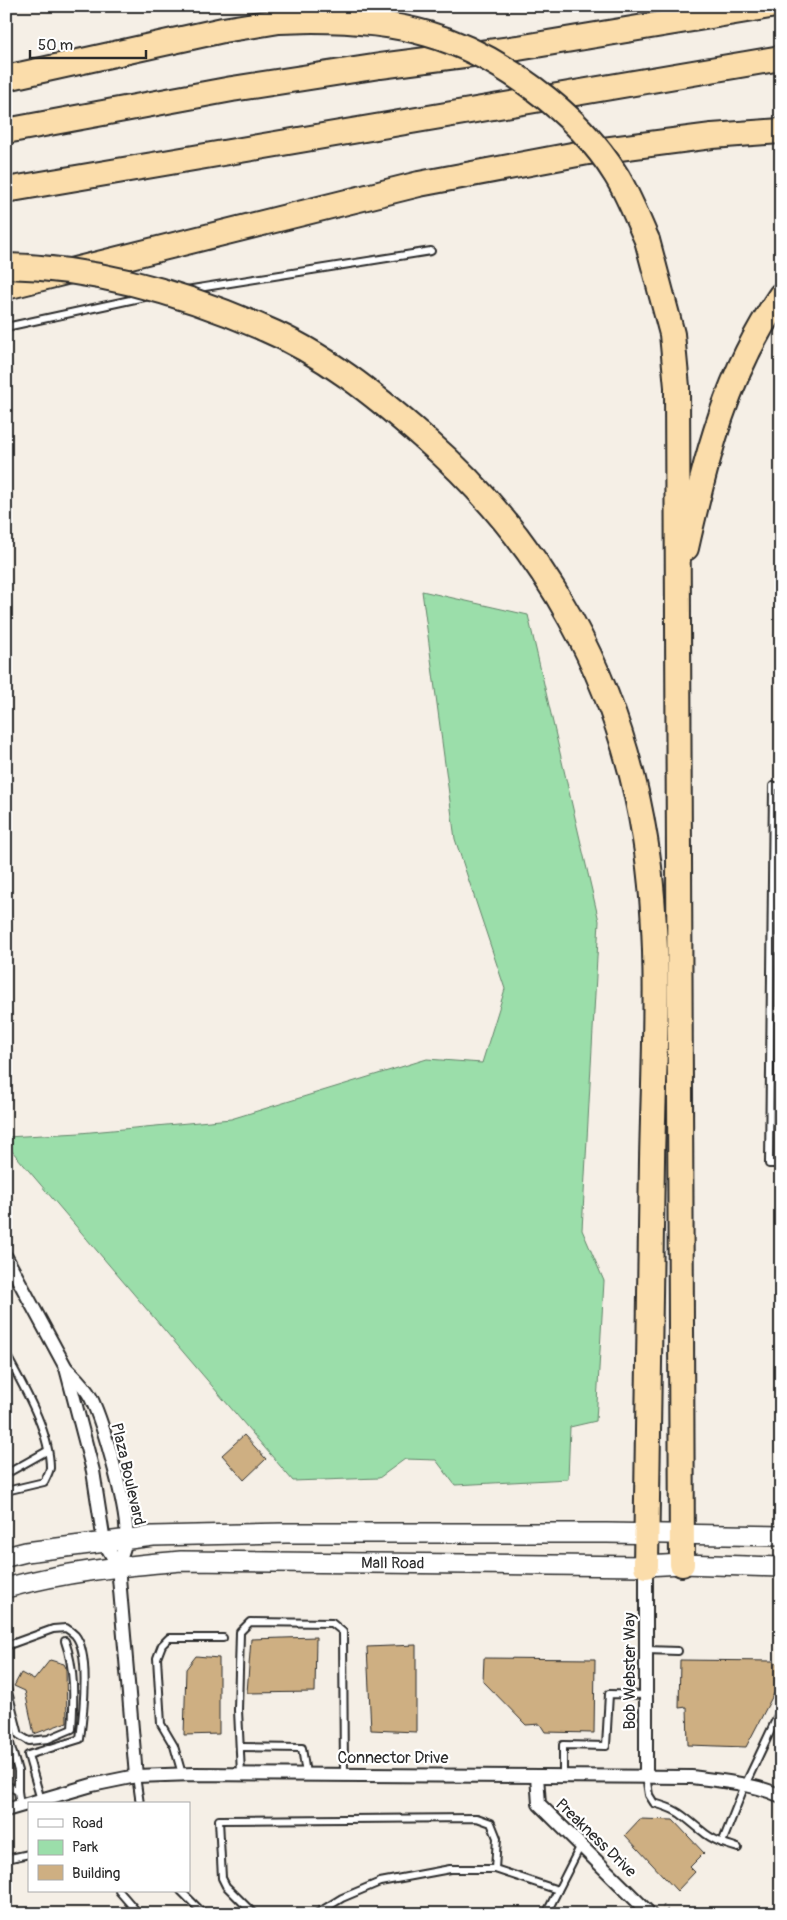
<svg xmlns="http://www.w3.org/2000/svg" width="787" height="1920" viewBox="0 0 787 1920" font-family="Pangolin,sans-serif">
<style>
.green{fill:#9bdeaa;stroke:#63846a}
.building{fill:#ceaf82;stroke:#2b2b2b}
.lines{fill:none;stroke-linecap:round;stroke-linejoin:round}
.lane-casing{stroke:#2b2b2b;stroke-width:10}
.street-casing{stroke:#2b2b2b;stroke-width:16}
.secondary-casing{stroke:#2b2b2b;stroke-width:22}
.highway-casing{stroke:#2b2b2b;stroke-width:28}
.path{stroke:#2b2b2b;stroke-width:2.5;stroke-dasharray:1 4;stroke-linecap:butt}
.lane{stroke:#fff;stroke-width:6}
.street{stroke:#fff;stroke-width:12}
.secondary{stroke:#fff;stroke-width:19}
.highway{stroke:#fbddab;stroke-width:24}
.highway-bridge-casing{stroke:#2b2b2b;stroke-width:28;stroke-linecap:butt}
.highway-bridge{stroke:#fbddab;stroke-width:24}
.labels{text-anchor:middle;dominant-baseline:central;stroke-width:4.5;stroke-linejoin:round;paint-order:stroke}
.street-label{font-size:16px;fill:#2b2b2b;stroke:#fff}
</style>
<rect width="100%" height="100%" fill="#f5efe6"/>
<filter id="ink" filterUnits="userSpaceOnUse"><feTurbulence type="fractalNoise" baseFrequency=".02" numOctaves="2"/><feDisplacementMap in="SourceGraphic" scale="10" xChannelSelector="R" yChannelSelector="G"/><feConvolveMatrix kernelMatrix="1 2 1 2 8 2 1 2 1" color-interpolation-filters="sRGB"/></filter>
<g filter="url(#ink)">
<!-- green -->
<path class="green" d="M 422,591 L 528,615 L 599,921 L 582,1230 L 604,1281 L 596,1421 L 570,1427 L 568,1479 L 455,1485 L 436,1460 L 405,1459 L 379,1478 L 293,1481 L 6,1144 L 6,1137 L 80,1133 L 231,1119 L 427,1059 L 482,1063 L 505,989 L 455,839 Z"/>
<!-- building -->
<g class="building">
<path d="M 244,1435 L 266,1459 L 244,1480 L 222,1455 Z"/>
<path d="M 316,1637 L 315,1692 L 247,1693 L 251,1639 Z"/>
<path d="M 416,1645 L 416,1732 L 371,1730 L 367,1647 Z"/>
<path d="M 196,1656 L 219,1658 L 219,1734 L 184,1735 L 186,1669 Z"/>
<path d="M 484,1658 L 595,1659 L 594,1733 L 545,1732 L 540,1724 L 526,1725 L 483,1681 Z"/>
<path d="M 50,1660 L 64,1664 L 66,1668 L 67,1722 L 34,1734 L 25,1691 L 14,1686 L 21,1673 L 34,1680 Z"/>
<path d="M 680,1660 L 773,1661 L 781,1668 L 781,1680 L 746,1747 L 688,1745 L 687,1707 L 679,1708 Z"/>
<path d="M 640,1819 L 673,1820 L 704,1853 L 690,1867 L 695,1872 L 677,1891 L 625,1835 Z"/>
</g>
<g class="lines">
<!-- lane casing -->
<g class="lane-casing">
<g id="lane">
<path d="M 186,290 L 431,251"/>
<path d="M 6,327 L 149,296"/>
<path d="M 781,786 L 773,786 L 769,1164 L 781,1164"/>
<path d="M 6,1354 C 23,1386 50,1431 50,1468 C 49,1473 46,1478 44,1482 L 6,1491"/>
<path d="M 6,1474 L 47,1451"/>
<path d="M 6,1646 L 53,1629 L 66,1628 C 69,1630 73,1633 75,1635 C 91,1654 83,1716 80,1739 L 28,1755 L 41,1800"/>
<path d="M 646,1650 L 678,1651"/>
<path d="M 6,1684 L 19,1735 L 29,1741 L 48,1739 L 72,1729 C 74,1699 75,1669 65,1641"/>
<path d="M 6,1730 L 18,1771 L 18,1791 L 20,1806"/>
<path d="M 240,1747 L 302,1748 L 306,1774"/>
<path d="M 182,1774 L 174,1746 L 161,1724 L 157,1658 L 162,1645 L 169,1638 L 223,1638"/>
<path d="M 241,1774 L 238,1710 L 240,1632 L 250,1622 L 332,1623 L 343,1632 L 344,1774"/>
<path d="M 563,1775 L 563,1745 L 606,1746 L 609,1694 L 646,1695"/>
<path d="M 136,1776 L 140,1804"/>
<path d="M 646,1776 L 649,1795 L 654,1803 C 682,1811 681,1815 702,1831 C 712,1840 725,1844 738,1848"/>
<path d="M 6,1785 L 18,1791"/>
<path d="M 722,1843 L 745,1785 L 781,1709"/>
<path d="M 6,1859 L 29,1854"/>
<path d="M 119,1891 L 139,1914"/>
<path d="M 181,1891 L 204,1914"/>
<path d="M 254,1914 L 226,1886 L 222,1878 L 219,1820 L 477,1818 L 491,1823 L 497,1838 L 495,1869"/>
<path d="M 316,1914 L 342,1898 L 380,1882 L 450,1869 L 495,1869 L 558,1890"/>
<path d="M 546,1914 L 581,1845"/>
</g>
</g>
<!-- street casing -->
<g class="street-casing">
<g id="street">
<path d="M 6,1257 L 66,1368 L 93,1471 L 104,1542 L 118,1566"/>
<path d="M 66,1368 C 75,1377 85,1386 91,1398 C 103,1423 130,1514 126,1540 C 124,1549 120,1558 118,1566 L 136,1776"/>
<path d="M 646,1566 L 646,1776"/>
<path d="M 537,1776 L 539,1804 L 650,1914"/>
<path d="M 6,1810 L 92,1785 L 136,1776 L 194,1774 L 691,1777 C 721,1781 753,1783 781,1796"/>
</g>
</g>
<!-- secondary casing -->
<g class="secondary-casing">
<g id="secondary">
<path d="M 6,1557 L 26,1552 L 153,1536 L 286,1533 L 607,1533 L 781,1536"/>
<path id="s1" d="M 6,1588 C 64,1572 122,1566 181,1561 L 646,1566 L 682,1564 L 781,1567"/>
</g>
</g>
<!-- highway casing -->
<g class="highway-casing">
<g id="highway">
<path d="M 6,78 L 223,30 L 279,21 L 312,20"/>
<path d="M 6,131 L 232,89 L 380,66 L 518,48 L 770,6"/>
<path d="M 6,190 L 781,58"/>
<path d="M 647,240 L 672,334 L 677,387 L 682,1564"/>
<path d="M 6,287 L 419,184 L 588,152 L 712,136 L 781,131"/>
<path d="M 263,328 C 323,353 375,395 424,438 C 545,543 620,681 645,839 C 662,942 654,1056 652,1160 C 650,1296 648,1431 646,1566"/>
<path d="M 686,548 C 707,455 726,375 781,295"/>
</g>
</g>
<!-- path -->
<g class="path">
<path d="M 566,1803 L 567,1810"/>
<path d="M 663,1906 L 671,1914"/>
</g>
<!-- lane -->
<use href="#lane" class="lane"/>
<!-- street -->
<use href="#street" class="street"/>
<!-- secondary -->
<use href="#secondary" class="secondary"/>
<!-- highway -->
<use href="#highway" class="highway"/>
<!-- highway-bridge casing -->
<g class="highway-bridge-casing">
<g id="highway-bridge">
<path d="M 312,20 C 350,20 391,23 428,34 C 498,54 578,113 616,175 C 629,196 637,218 647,240"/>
<path d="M 6,266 C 94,268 183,293 263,328"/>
</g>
</g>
<!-- highway-bridge -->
<use href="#highway-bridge" class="highway-bridge"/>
</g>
</g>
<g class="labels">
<!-- street labels -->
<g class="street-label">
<text transform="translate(128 1474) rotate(77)">Plaza Boulevard</text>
<text stroke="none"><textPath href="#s1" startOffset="389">Mall Road</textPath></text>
<text transform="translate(630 1671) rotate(-90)">Bob Webster Way</text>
<text x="393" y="1758">Connector Drive</text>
<text transform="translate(596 1838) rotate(44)">Preakness Drive</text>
</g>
</g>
<!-- margin -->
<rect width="787" height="1920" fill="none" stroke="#fff" stroke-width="25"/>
<rect x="12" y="12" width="762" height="1895" fill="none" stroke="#2b2b2b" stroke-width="2" filter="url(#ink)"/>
<!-- legend -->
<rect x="28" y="1802" width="162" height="90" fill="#ffffff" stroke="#aaaaaa"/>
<rect x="38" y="1819" width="25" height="8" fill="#ffffff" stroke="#aaaaaa"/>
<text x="72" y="1828" font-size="15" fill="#2b2b2b">Road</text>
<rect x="38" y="1840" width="25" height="15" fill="#9bdeaa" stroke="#aaaaaa"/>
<text x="72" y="1852" font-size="15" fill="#2b2b2b">Park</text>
<rect x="38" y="1865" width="25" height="15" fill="#ceaf82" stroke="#aaaaaa"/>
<text x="72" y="1878" font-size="15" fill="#2b2b2b">Building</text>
<!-- scale -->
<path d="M30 50v8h116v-8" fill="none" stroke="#2b2b2b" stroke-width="2.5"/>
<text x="38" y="50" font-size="15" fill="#2b2b2b" stroke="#ffffff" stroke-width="4" paint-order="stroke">50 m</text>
</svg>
